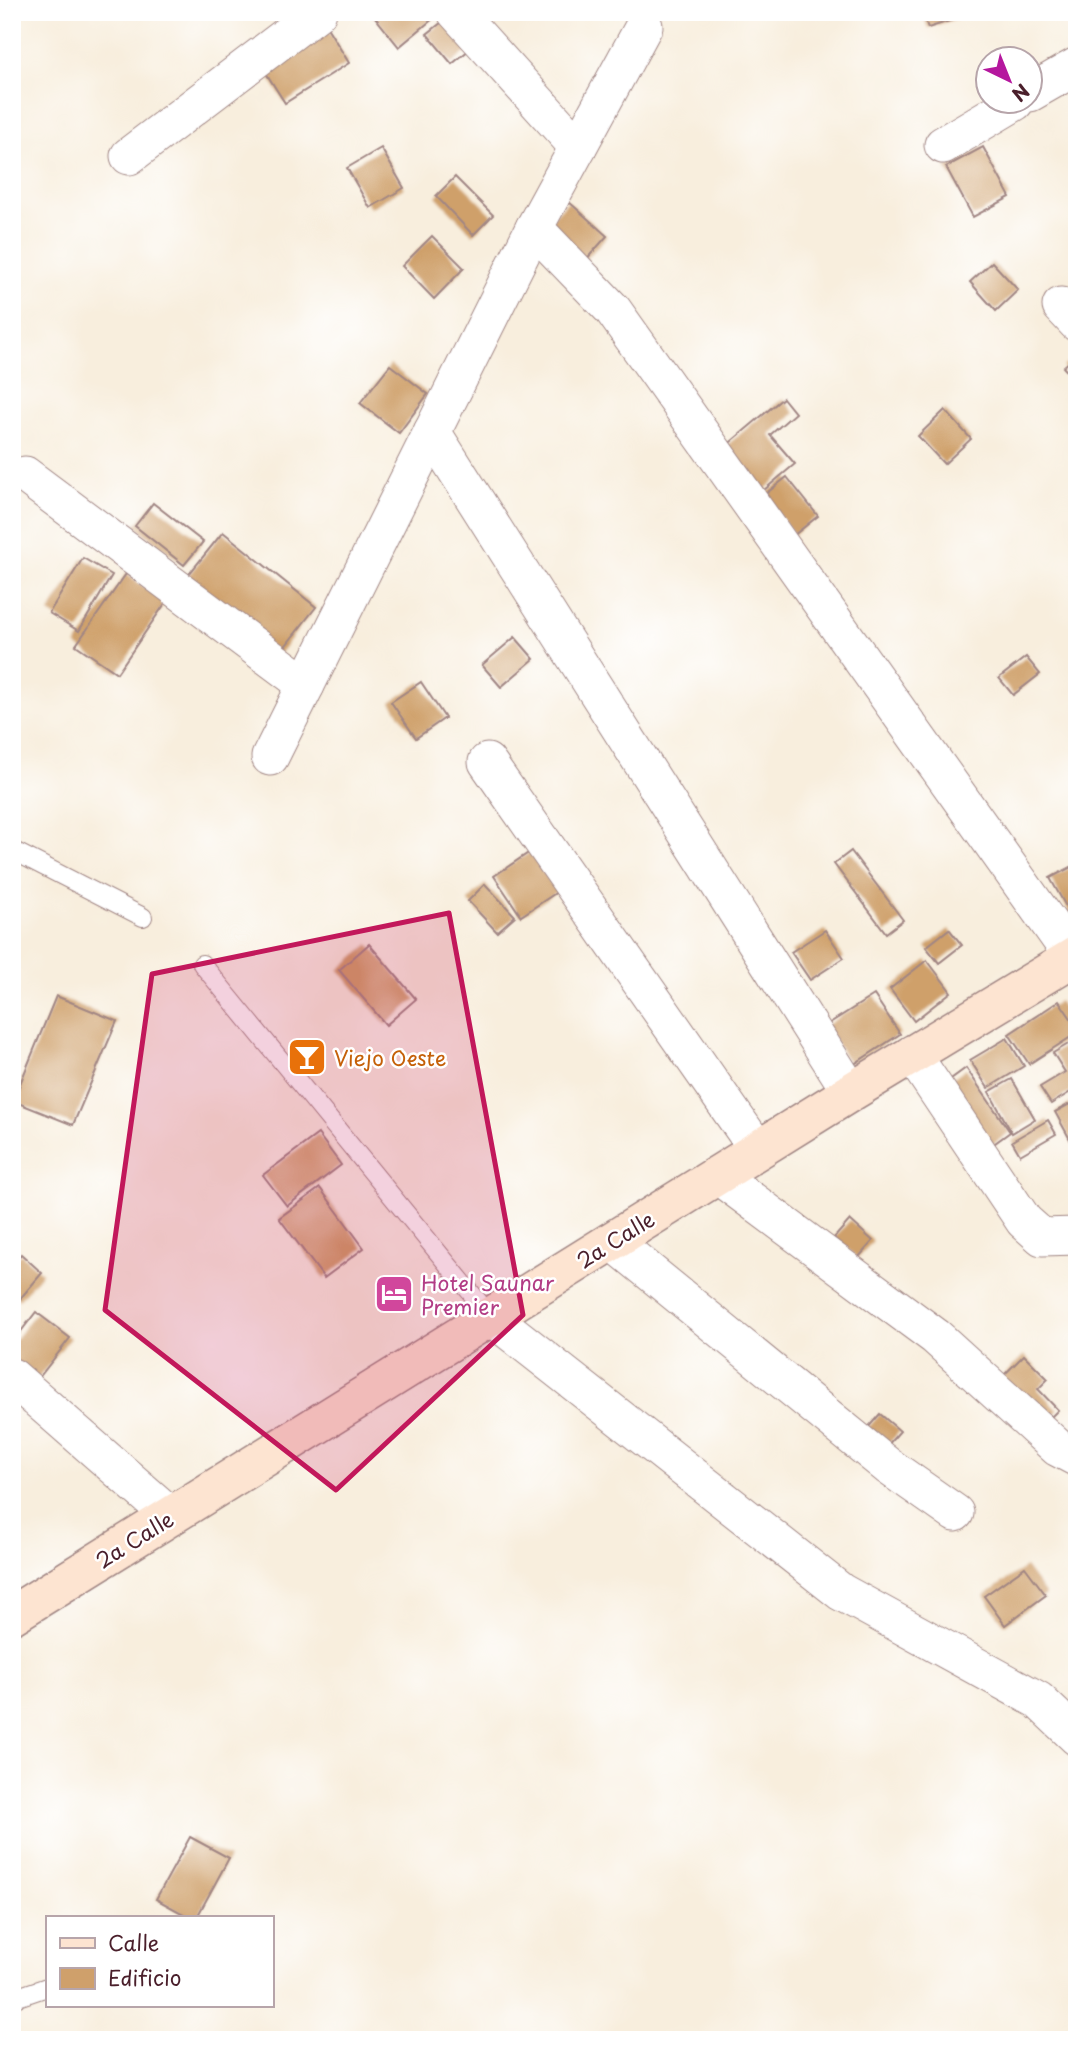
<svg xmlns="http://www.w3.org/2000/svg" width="1089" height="2052" viewBox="0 0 1089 2052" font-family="'Playpen Sans',sans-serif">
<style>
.building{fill:#cfa06b}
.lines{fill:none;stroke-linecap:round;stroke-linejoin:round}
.service-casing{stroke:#a18684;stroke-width:20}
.minor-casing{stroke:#a18684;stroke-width:39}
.secondary-casing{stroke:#a18684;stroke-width:41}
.service{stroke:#fff;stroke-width:18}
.minor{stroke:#fff;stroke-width:37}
.secondary{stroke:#fde4d1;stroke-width:38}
.marked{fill:#c2185b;fill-opacity:0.2;stroke:#c2185b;stroke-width:5;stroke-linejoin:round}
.labels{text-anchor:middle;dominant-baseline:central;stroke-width:5;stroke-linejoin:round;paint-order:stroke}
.food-label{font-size:21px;fill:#c56008;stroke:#fff;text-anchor:start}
.street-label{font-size:21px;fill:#4a1f2b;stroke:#fff}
.hotel-label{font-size:21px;fill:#b23c85;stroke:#fff;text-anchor:start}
</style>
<rect width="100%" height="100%" fill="#fff"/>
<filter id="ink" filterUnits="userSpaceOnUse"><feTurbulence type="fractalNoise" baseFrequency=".0143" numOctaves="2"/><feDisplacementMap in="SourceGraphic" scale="14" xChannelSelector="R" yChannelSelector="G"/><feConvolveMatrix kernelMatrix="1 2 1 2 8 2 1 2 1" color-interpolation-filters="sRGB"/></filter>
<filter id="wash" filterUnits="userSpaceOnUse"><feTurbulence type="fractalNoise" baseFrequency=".00686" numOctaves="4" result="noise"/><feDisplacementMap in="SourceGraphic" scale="28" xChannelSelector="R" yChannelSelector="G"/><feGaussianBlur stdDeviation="1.57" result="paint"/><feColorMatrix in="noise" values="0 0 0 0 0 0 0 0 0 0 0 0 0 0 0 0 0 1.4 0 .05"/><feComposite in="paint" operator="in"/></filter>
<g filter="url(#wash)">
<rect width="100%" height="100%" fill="#f8eedd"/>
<g id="blocks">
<!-- building -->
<g class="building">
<path d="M 371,12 L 441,12 L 399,47 Z"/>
<path d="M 922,12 L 974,12 L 974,13 L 928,28 Z"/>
<path d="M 446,19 L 470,49 L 452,64 L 427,34 Z"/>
<path d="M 325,24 L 349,63 L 285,103 L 261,65 Z"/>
<path d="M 983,147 L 1010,197 L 973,217 L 946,167 Z"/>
<path d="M 381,148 L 404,188 L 370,208 L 347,168 Z"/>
<path d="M 455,177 L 493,215 L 473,235 L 436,196 Z"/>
<path d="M 568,201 L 607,236 L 584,262 L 544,227 Z"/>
<path d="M 432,236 L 464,268 L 434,299 L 402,266 Z"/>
<path d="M 992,262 L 1018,290 L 996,311 L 970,282 Z"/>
<path d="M 1077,355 L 1077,382 L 1063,367 Z"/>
<path d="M 390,365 L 428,394 L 399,433 L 360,403 Z"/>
<path d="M 783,398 L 795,413 L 770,435 L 795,464 L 764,490 L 726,446 Z"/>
<path d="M 945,410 L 971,439 L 944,464 L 918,436 Z"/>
<path d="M 787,477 L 818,516 L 794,535 L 763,496 Z"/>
<path d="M 153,503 L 203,542 L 184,565 L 135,526 Z"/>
<path d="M 223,532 L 316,607 L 279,654 L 185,579 Z"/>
<path d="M 83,558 L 112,575 L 79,631 L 49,613 Z"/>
<path d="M 126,574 L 166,602 L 117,673 L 76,645 Z"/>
<path d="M 515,637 L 534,659 L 501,687 L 482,665 Z"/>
<path d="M 1026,657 L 1040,674 L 1013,695 L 999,678 Z"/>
<path d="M 421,682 L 445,718 L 416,738 L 391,702 Z"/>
<path d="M 851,851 L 903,920 L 886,933 L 834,864 Z"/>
<path d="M 530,852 L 557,892 L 521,916 L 494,876 Z"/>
<path d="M 1077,864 L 1077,926 L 1050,878 Z"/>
<path d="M 485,884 L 515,916 L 497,932 L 468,901 Z"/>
<path d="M 949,929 L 962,945 L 939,963 L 926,947 Z"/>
<path d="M 825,930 L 844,958 L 810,980 L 791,952 Z"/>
<path d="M 369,944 L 416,999 L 386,1025 L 339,970 Z"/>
<path d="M 927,960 L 951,992 L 914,1021 L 890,989 Z"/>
<path d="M 874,995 L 900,1034 L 851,1066 L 825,1026 Z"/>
<path d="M 56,996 L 117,1021 L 73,1125 L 13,1101 Z"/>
<path d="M 1059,1001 L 1077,1027 L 1077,1033 L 1029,1064 L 1009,1034 Z"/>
<path d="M 1007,1038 L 1024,1066 L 988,1088 L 970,1060 Z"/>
<path d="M 1077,1039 L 1077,1088 L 1051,1104 L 1040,1087 L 1065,1072 L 1053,1053 Z"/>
<path d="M 966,1068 L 1010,1132 L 984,1151 L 940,1087 Z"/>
<path d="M 1012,1079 L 1035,1119 L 1012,1133 L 989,1092 Z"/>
<path d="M 1077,1100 L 1077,1152 L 1055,1112 Z"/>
<path d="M 1048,1120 L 1056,1134 L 1020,1155 L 1012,1141 Z"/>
<path d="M 318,1134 L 341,1165 L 287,1206 L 263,1175 Z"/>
<path d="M 320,1188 L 364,1248 L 324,1278 L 279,1218 Z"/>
<path d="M 850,1220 L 873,1241 L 858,1258 L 834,1238 Z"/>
<path d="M 21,1254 L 42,1273 L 19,1300 L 12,1294 L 12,1264 Z"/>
<path d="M 36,1312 L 70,1338 L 37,1380 L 12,1360 L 12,1343 Z"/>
<path d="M 1024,1355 L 1048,1379 L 1038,1389 L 1058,1410 L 1040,1428 L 996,1383 Z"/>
<path d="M 880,1414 L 900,1431 L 878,1456 L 858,1439 Z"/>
<path d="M 1025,1567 L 1046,1595 L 1005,1625 L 984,1596 Z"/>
<path d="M 190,1837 L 229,1858 L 197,1917 L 189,1917 L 156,1899 Z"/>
</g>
</g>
</g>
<g filter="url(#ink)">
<use href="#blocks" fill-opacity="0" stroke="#a18684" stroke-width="2"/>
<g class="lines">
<!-- service casing -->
<g class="service-casing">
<g id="service">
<path d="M 12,850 L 143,917"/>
<path d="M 202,964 L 490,1316"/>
<path d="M 12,1999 L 47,1987"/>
</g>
</g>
<!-- minor casing -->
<g class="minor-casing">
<g id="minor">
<path d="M 456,12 L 578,147"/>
<path d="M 1030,93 L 1077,66"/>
<path d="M 943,145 L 1015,102"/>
<path d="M 129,156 L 318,12"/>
<path d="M 534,228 L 613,310 L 1073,957"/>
<path d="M 1061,306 L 1077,323"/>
<path d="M 432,432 L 851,1092"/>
<path d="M 25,475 L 306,685"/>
<path d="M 270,757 L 534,228 L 644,26"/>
<path d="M 487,762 L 758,1150"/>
<path d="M 912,1054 L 1024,1221 L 1042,1237 L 1077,1236"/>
<path d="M 717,1175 L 936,1337 L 1058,1448 L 1077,1458"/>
<path d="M 612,1241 L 888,1466 L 955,1513"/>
<path d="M 490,1316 L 841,1592 L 1038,1700 L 1077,1737"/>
<path d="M 12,1377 L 171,1516"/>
</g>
</g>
<!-- secondary casing -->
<g class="secondary-casing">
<path id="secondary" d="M 12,1615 L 851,1092 L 1077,955"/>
</g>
<!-- service -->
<use href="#service" class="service"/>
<!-- minor -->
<use href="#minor" class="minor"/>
<!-- secondary -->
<use href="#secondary" class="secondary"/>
</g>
</g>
<!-- marked area -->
<path class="marked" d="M 449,913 L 523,1315 L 336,1490 L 105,1310 L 152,974 Z"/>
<!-- icons -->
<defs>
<g id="bar-square" transform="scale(2.0125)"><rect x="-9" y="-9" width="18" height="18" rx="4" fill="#e8710a" stroke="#fff"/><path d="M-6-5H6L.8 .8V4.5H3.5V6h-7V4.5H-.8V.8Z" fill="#fff"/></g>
<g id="hotel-square" transform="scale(2.0125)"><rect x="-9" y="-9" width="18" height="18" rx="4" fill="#d1479c" stroke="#fff"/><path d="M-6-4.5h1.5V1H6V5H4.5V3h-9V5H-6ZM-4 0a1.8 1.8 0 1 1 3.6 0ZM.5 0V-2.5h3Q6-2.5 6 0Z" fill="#fff"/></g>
</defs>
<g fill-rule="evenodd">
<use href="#bar-square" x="307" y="1057"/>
<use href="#hotel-square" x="394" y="1294"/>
</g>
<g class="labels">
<!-- food labels -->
<g class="food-label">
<text x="334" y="1057">Viejo Oeste</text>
</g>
<!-- street labels -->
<g class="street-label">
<text transform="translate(615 1239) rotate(-32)">2a Calle</text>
<text transform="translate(134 1539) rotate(-32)">2a Calle</text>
</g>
<!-- hotel labels -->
<g class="hotel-label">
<text x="421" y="1282">Hotel Saunar<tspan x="421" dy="24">Premier</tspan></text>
</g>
</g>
<!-- margin -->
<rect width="1089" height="2052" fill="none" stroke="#fff" stroke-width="42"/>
<!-- legend -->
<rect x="46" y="1916" width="228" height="91" fill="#ffffff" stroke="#b7a5aa" stroke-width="2"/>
<rect x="60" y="1938" width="35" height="10" fill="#fde4d1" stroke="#b7a5aa" stroke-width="2"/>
<text x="108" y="1951" font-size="21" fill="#4a1f2b">Calle</text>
<rect x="60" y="1968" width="35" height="21" fill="#cfa06b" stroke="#b7a5aa" stroke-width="2"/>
<text x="108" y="1986" font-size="21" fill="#4a1f2b">Edificio</text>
<!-- north arrow -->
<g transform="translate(1009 80) rotate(137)"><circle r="33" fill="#ffffff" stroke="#b7a5aa" stroke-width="2"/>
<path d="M0-5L12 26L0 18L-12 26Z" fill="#b5179e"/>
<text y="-10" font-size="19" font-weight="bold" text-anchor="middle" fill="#4a1f2b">N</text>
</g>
</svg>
